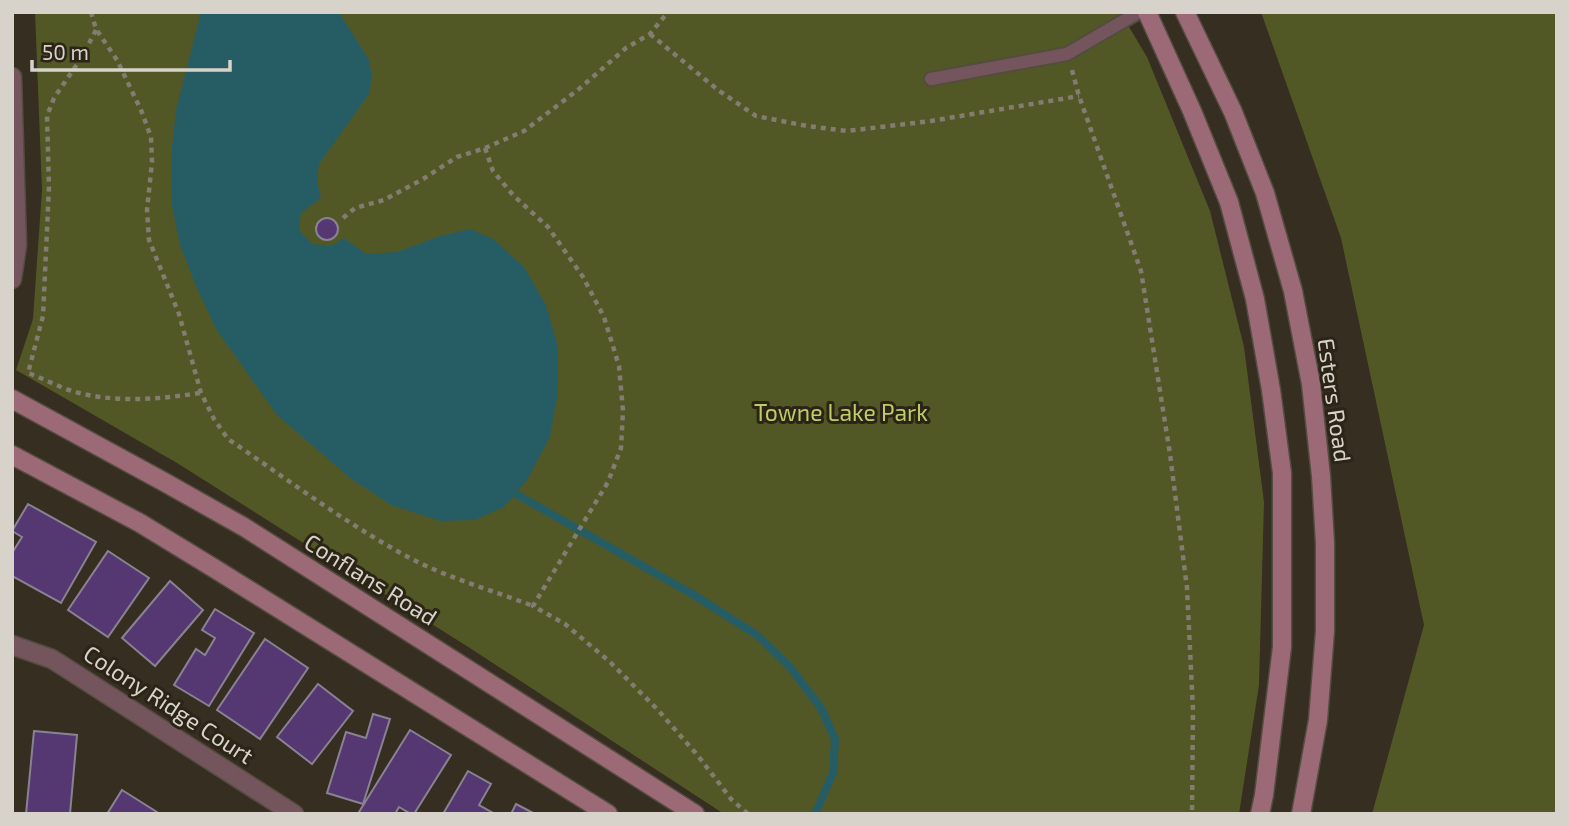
<svg xmlns="http://www.w3.org/2000/svg" width="1569" height="826" viewBox="0 0 1569 826" font-family="'Exo 2',sans-serif">
<style>
.green{fill:#525825}
.water{fill:#265d65}
.lines{fill:none;stroke-linecap:round;stroke-linejoin:round}
.stream{stroke:#265d65;stroke-width:8}
.building{fill:#553871;stroke:#898292;stroke-width:2}
.lane-casing{stroke:#534c3f;stroke-width:16}
.street-casing{stroke:#534c3f;stroke-width:21}
.secondary-casing{stroke:#534c3f;stroke-width:21}
.path{stroke:#827c71;stroke-width:4.5;stroke-dasharray:5 5;stroke-linecap:butt}
.lane{stroke:#75555d;stroke-width:12}
.street{stroke:#75555d;stroke-width:18}
.secondary{stroke:#9c6976;stroke-width:18}
.labels{text-anchor:middle;dominant-baseline:central;stroke-width:6;stroke-linejoin:round;paint-order:stroke}
.street-label{font-size:23px;fill:#d7d3ca;stroke:#2b2417}
.park-label{font-size:23px;fill:#bfcc66;stroke:#2b2417}
</style>
<rect width="100%" height="100%" fill="#362e21"/>
<!-- green -->
<g class="green">
<path d="M 35,12 L 1120,12 L 1147,57 L 1210,211 L 1244,347 L 1264,502 L 1259,685 L 1239,814 L 724,814 L 473,650 L 177,463 L 16,370 L 33,319 L 42,190 Z"/>
<path d="M 1261,12 L 1557,12 L 1557,814 L 1372,814 L 1424,625 L 1341,238 Z"/>
</g>
<!-- water -->
<path class="water" d="M 201,12 L 339,12 L 369,60 L 372,77 L 369,94 L 319,164 L 317,181 L 321,198 L 301,213 L 299,230 L 312,244 L 331,246 L 344,238 L 366,254 L 397,252 L 440,236 L 470,229 L 493,239 L 524,267 L 546,305 L 558,347 L 557,397 L 550,437 L 527,480 L 504,507 L 475,520 L 441,521 L 391,505 L 350,478 L 277,415 L 216,329 L 196,286 L 180,245 L 171,201 L 171,157 L 176,110 Z"/>
<g class="lines">
<!-- stream -->
<path class="stream" d="M 509,490 L 694,595 L 757,635 L 790,667 L 821,708 L 835,739 L 833,773 L 815,814"/>
</g>
<!-- building -->
<g class="building">
<circle cx="327" cy="229" r="11"/>
<path d="M 28,504 L 96,542 L 61,603 L 12,576 L 12,553 L 22,537 L 12,531 Z"/>
<path d="M 108,551 L 149,578 L 108,637 L 68,610 Z"/>
<path d="M 170,581 L 203,610 L 155,666 L 122,638 Z"/>
<path d="M 215,609 L 254,633 L 209,706 L 174,685 L 196,649 L 205,655 L 215,638 L 202,630 Z"/>
<path d="M 265,639 L 308,668 L 260,739 L 217,710 Z"/>
<path d="M 318,684 L 353,711 L 312,764 L 277,737 Z"/>
<path d="M 373,714 L 390,719 L 363,804 L 327,793 L 346,732 L 366,738 Z"/>
<path d="M 410,730 L 451,755 L 414,814 L 411,814 L 399,807 L 395,814 L 362,814 L 359,812 Z"/>
<path d="M 34,731 L 77,735 L 70,814 L 26,814 Z"/>
<path d="M 468,771 L 491,784 L 479,805 L 495,814 L 443,814 Z"/>
<path d="M 122,790 L 160,814 L 107,814 Z"/>
<path d="M 516,804 L 535,814 L 511,814 Z"/>
</g>
<g class="lines">
<!-- lane casing -->
<g class="lane-casing">
<path id="lane" d="M 931,79 L 1067,54 L 1139,12"/>
</g>
<!-- street casing -->
<g class="street-casing">
<g id="street">
<path d="M 12,77 L 17,245 L 12,279"/>
<path d="M 12,645 L 52,659 L 294,814"/>
</g>
</g>
<!-- secondary casing -->
<g class="secondary-casing">
<g id="secondary">
<path d="M 1147,12 L 1192,111 L 1229,202 L 1255,299 L 1271,390 L 1282,473 L 1282,647 L 1264,795 L 1260,814"/>
<path d="M 1185,12 L 1233,112 L 1265,193 L 1293,291 L 1311,384 L 1321,476 L 1325,543 L 1325,631 L 1318,720 L 1301,814"/>
<path d="M 12,399 L 166,483 L 244,527 L 695,814"/>
<path d="M 12,455 L 140,523 L 212,567 L 608,814"/>
</g>
</g>
<!-- path -->
<g class="path">
<path d="M 91,12 L 96,29 L 117,60 L 141,110 L 151,137 L 152,162 L 147,210 L 149,240 L 179,314 L 201,393 L 214,419 L 228,439 C 287,479 345,523 408,557 C 447,578 492,590 533,606"/>
<path d="M 96,30 L 82,57 L 54,98 L 47,116 L 49,187 L 43,316 L 28,373 C 45,379 62,389 79,393 C 120,403 160,399 200,393"/>
<path d="M 650,34 L 718,90 L 756,116 L 807,126 L 847,131 L 931,121 L 1079,96"/>
<path d="M 1072,70 L 1079,96 L 1141,271 L 1170,454 L 1187,588 L 1193,710 L 1192,814"/>
<path d="M 485,148 L 493,171 L 513,195 L 548,227 L 583,277 L 604,317 L 619,366 L 623,411 L 621,448 L 608,482 L 533,606 L 565,624 L 610,662 L 658,710 L 699,757 L 731,799 L 748,814"/>
<path d="M 343,218 L 355,208 L 384,200 L 423,179 L 457,157 L 485,148 L 524,131 L 579,89 L 626,48 L 650,34 L 668,12"/>
</g>
<!-- lane -->
<use href="#lane" class="lane"/>
<!-- street -->
<use href="#street" class="street"/>
<!-- secondary -->
<use href="#secondary" class="secondary"/>
</g>
<g class="labels">
<!-- street labels -->
<g class="street-label">
<text transform="translate(1335 400) rotate(82)">Esters Road</text>
<text transform="translate(371 579) rotate(32)">Conflans Road</text>
<text transform="translate(169 704) rotate(33)">Colony Ridge Court</text>
</g>
<!-- park labels -->
<g class="park-label">
<text x="841" y="412">Towne Lake Park</text>
</g>
</g>
<!-- border -->
<rect width="1569" height="826" fill="none" stroke="#d7d3ca" stroke-width="28"/>
<!-- scale -->
<path d="M32 60v10h198v-10" fill="none" stroke="#d7d3ca" stroke-width="3.5"/>
<text x="42" y="60" font-size="21" fill="#d7d3ca" stroke="#2b2417" stroke-width="5" paint-order="stroke">50 m</text>
</svg>
